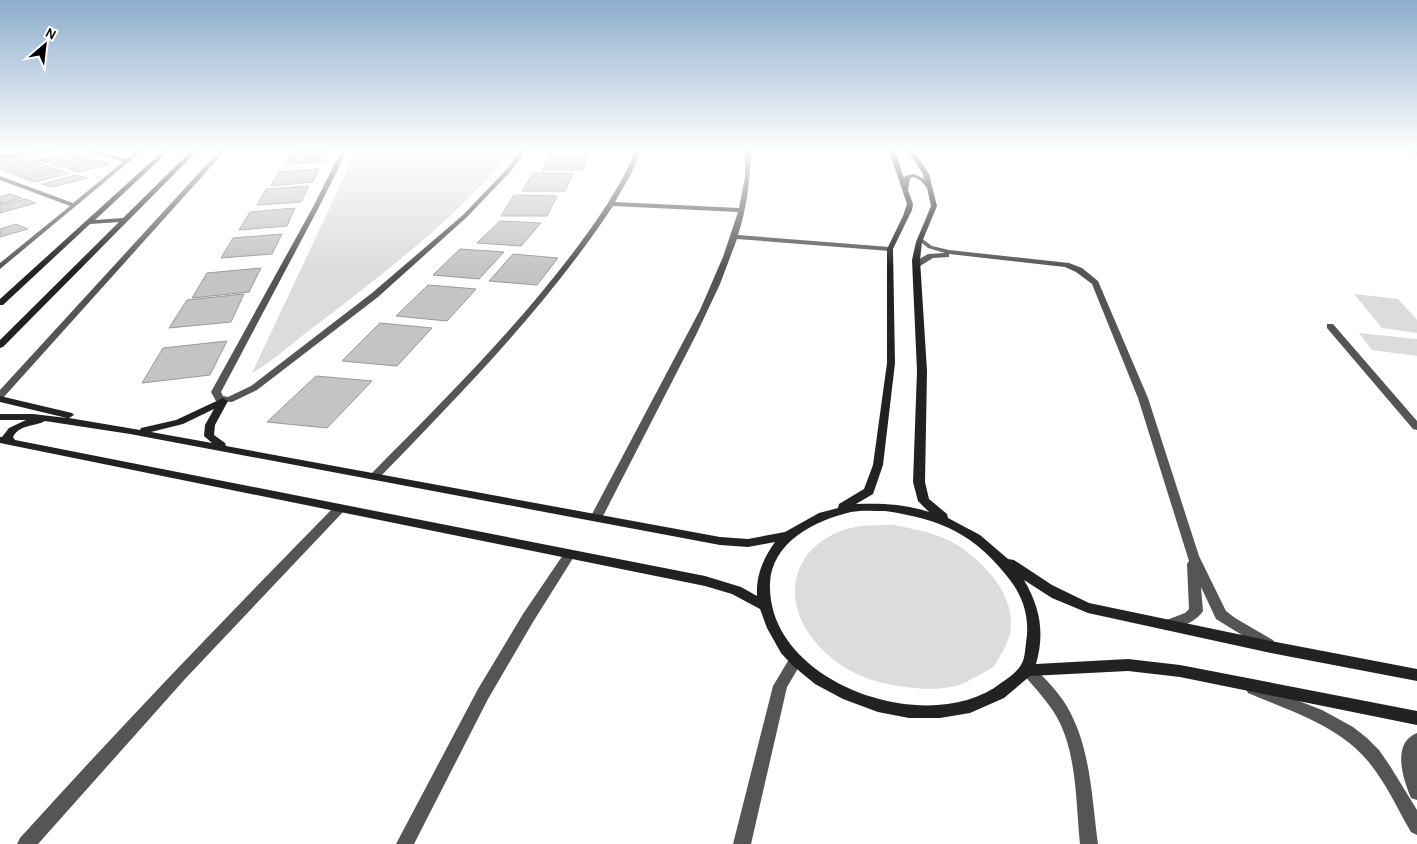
<svg xmlns="http://www.w3.org/2000/svg" width="1417" height="844" viewBox="0 0 1417 844" font-family="Karla,sans-serif">
<style>
.green{fill:#dcdcdc}
.building{fill:#c4c4c4;stroke:#999}
.lines{fill:none;stroke-linecap:round;stroke-linejoin:round}
.street{fill:#555;fill-rule:evenodd}
.secondary{fill:#222;fill-rule:evenodd}
</style>
<rect width="100%" height="100%" fill="#fff"/>
<!-- green -->
<g class="green">
<path d="M 363,151 L 512,151 C 457,217 387,271 319,323 C 297,339 275,360 252,373 L 355,154 Z"/>
<path d="M 1354,294 L 1398,299 L 1417,320 L 1417,333 L 1382,328 Z"/>
<path d="M 1359,333 L 1417,339 L 1417,356 L 1372,350 Z"/>
<path d="M 893,525 C 915,529 938,533 957,545 C 993,568 1029,612 1001,654 C 999,658 996,664 993,667 C 986,672 977,676 970,680 C 955,689 931,690 915,688 C 893,686 872,682 853,672 C 812,651 777,602 805,558 C 817,540 841,528 862,526 C 872,525 883,525 893,525 Z"/>
</g>
<!-- building -->
<g class="building">
<path d="M 329,151 L 324,162 L 285,164 L 292,152 Z"/>
<path d="M 70,152 L 80,155 L 48,163 L 38,160 Z"/>
<path d="M 551,154 L 590,154 L 582,170 L 542,170 Z"/>
<path d="M 84,156 L 94,160 L 62,168 L 52,164 Z"/>
<path d="M 20,157 L 29,160 L 0,167 L 0,161 Z"/>
<path d="M 100,160 L 110,164 L 78,172 L 68,169 Z"/>
<path d="M 34,161 L 44,164 L 10,173 L 0,169 Z"/>
<path d="M 47,166 L 57,169 L 23,178 L 13,174 Z"/>
<path d="M 319,169 L 313,182 L 271,186 L 279,172 Z"/>
<path d="M 59,170 L 69,173 L 35,182 L 25,179 Z"/>
<path d="M 533,173 L 573,173 L 565,191 L 522,191 Z"/>
<path d="M 76,175 L 87,178 L 53,187 L 42,184 Z"/>
<path d="M 309,186 L 301,202 L 257,205 L 266,189 Z"/>
<path d="M 10,194 L 21,198 L 0,204 L 0,197 Z"/>
<path d="M 514,195 L 557,196 L 547,216 L 501,216 Z"/>
<path d="M 25,199 L 36,203 L 0,213 L 0,205 Z"/>
<path d="M 295,208 L 287,226 L 239,230 L 250,212 Z"/>
<path d="M 500,221 L 541,223 L 521,246 L 477,243 Z"/>
<path d="M 16,224 L 28,229 L 0,237 L 0,229 Z"/>
<path d="M 282,234 L 272,254 L 221,258 L 233,238 Z"/>
<path d="M 460,249 L 504,252 L 479,279 L 433,275 Z"/>
<path d="M 513,254 L 558,258 L 537,285 L 489,281 Z"/>
<path d="M 261,268 L 249,292 L 192,298 L 207,273 Z"/>
<path d="M 428,285 L 476,289 L 447,321 L 396,316 Z"/>
<path d="M 244,294 L 231,322 L 169,328 L 187,300 Z"/>
<path d="M 380,323 L 432,328 L 397,366 L 342,361 Z"/>
<path d="M 227,341 L 210,375 L 142,383 L 163,348 Z"/>
<path d="M 316,376 L 372,381 L 327,428 L 267,422 Z"/>
</g>
<g class="lines">
<!-- street -->
<g class="street">
<path d="M 39,151 L 57,151 L 0,159 L 0,155 Z"/>
<path d="M 89,151 L 98,151 L 126,159 L 136,151 L 142,151 L 0,269 L 0,263 L 70,206 L 0,180 L 0,176 L 73,203 L 123,162 Z"/>
<path d="M 219,151 L 225,151 L 3,398 L 0,399 L 0,390 Z"/>
<path d="M 341,151 L 347,151 L 319,207 L 221,392 L 223,396 L 228,397 L 251,386 L 372,293 L 463,215 L 507,169 L 520,151 L 526,151 L 511,171 L 467,217 L 378,297 L 257,390 L 232,402 L 216,401 L 211,392 L 313,207 Z"/>
<path d="M 635,151 L 641,151 L 631,174 L 615,202 L 739,208 L 745,177 L 745,151 L 751,151 C 750,180 747,208 738,235 L 890,247 L 893,249 L 890,251 L 737,239 L 720,284 L 696,335 L 603,516 L 601,519 L 593,519 L 591,516 L 700,310 L 723,257 L 738,212 L 613,206 C 547,306 463,391 380,477 L 372,477 L 371,475 L 372,473 C 441,403 512,333 572,254 C 596,222 620,189 635,151 Z"/>
<path d="M 1407,151 L 1417,152 L 1417,156 L 1408,152 Z"/>
<path d="M 920,237 L 932,246 L 949,250 L 1069,263 L 1082,268 L 1098,281 L 1148,398 L 1199,556 L 1222,603 L 1226,611 L 1235,618 L 1273,640 L 1275,644 L 1273,648 L 1268,650 L 1263,648 L 1216,619 L 1201,587 L 1203,611 C 1197,621 1175,632 1164,629 L 1162,625 L 1164,621 L 1185,613 L 1189,609 L 1187,564 L 1189,561 L 1138,398 L 1092,284 L 1076,272 L 1065,267 L 949,254 L 949,257 L 933,258 L 920,266 L 914,266 L 914,262 L 928,254 L 945,253 L 928,248 L 917,239 Z"/>
<path d="M 1327,324 L 1333,324 L 1417,421 L 1417,430 L 1413,429 L 1327,328 Z"/>
<path d="M 339,505 L 343,506 L 345,509 L 343,512 L 185,679 L 38,844 L 17,844 L 20,838 C 122,725 228,615 335,506 Z"/>
<path d="M 569,551 L 573,552 L 575,555 L 533,622 L 488,699 L 414,844 L 396,844 L 478,689 L 523,614 L 565,552 Z"/>
<path d="M 796,654 L 801,656 L 803,660 L 787,687 L 751,844 L 733,844 L 773,686 L 791,656 Z"/>
<path d="M 1028,664 L 1033,666 C 1047,681 1062,695 1071,714 C 1091,753 1092,801 1098,844 L 1080,844 C 1076,805 1077,759 1060,723 C 1051,705 1036,689 1023,674 L 1021,670 L 1023,666 Z"/>
<path d="M 1253,683 L 1322,710 L 1353,727 L 1367,738 L 1379,750 L 1390,766 L 1417,810 L 1417,835 L 1411,832 C 1397,808 1385,781 1367,760 C 1337,725 1290,711 1248,693 L 1246,689 L 1248,685 Z"/>
<path d="M 1417,733 L 1417,800 L 1411,798 C 1403,779 1391,743 1417,733 Z"/>
</g>
<!-- secondary -->
<g class="secondary">
<path d="M 163,151 L 169,151 L 95,220 L 123,218 L 191,151 L 197,151 L 3,347 L 0,348 L 0,340 L 119,222 L 90,224 L 3,305 L 0,305 L 0,299 Z"/>
<path d="M 889,151 L 895,151 L 904,178 L 905,176 L 914,174 L 924,179 L 923,174 L 908,151 L 914,151 L 929,174 L 937,206 L 922,242 L 920,260 L 927,371 L 925,482 L 929,499 L 947,514 L 948,518 L 980,535 L 1008,559 L 1014,560 L 1052,585 L 1089,603 L 1276,642 L 1417,669 L 1417,681 L 1276,654 L 1088,613 L 1052,598 L 1024,580 C 1040,607 1045,633 1036,664 L 1128,659 L 1180,665 L 1417,711 L 1417,725 L 1180,677 L 1128,671 L 1030,676 L 1004,698 L 970,713 L 940,718 L 909,718 L 878,712 L 843,699 L 815,684 L 792,665 L 781,653 L 767,628 L 760,609 L 732,594 L 705,586 L 0,443 L 0,437 L 2,437 L 9,428 L 26,420 L 0,420 L 0,414 L 33,414 L 67,418 L 0,402 L 0,396 L 72,413 L 74,415 L 69,418 L 140,430 L 141,428 L 176,420 L 223,398 L 228,401 L 215,425 L 214,435 L 225,443 L 226,446 L 720,537 L 748,539 L 785,532 L 819,513 L 838,508 L 839,504 L 864,489 L 873,465 L 887,363 L 887,249 L 903,216 L 907,204 ZM 914,177 L 920,180 L 927,188 L 931,206 L 916,242 L 912,260 L 917,371 L 913,482 L 918,501 L 929,512 C 905,504 881,503 856,504 L 873,494 L 883,465 L 895,363 L 893,249 L 912,210 L 913,204 L 908,190 L 910,178 ZM 214,409 L 205,425 L 204,436 L 212,443 L 151,432 L 183,424 ZM 45,421 L 130,434 L 720,545 L 748,547 L 775,542 C 763,559 756,575 757,596 L 741,587 L 705,576 L 15,440 L 13,437 C 20,424 34,427 45,421 ZM 885,511 C 941,519 975,534 1010,580 C 1024,598 1030,620 1026,643 C 1025,650 1025,659 1021,665 C 1017,672 1008,678 1001,683 C 930,739 767,684 770,584 C 771,542 816,520 851,512 C 862,510 874,511 885,511 Z"/>
</g>
</g>
<!-- sky -->
<linearGradient id="sky" x2="0" y2="1"><stop stop-color="#8cadcc"/><stop offset="0.56" stop-color="#fff"/><stop offset="1" stop-color="#fff" stop-opacity="0"/></linearGradient>
<rect width="1417" height="269" fill="url(#sky)"/>
<!-- north arrow -->
<g transform="translate(45 45) rotate(28)" stroke="#ffffff" stroke-width="4" paint-order="stroke">
<path d="M0-4L9 19L0 12L-9 19Z" fill="#000000"/>
<text y="-8" font-size="14" font-weight="bold" text-anchor="middle" fill="#000000">N</text>
</g>
</svg>
